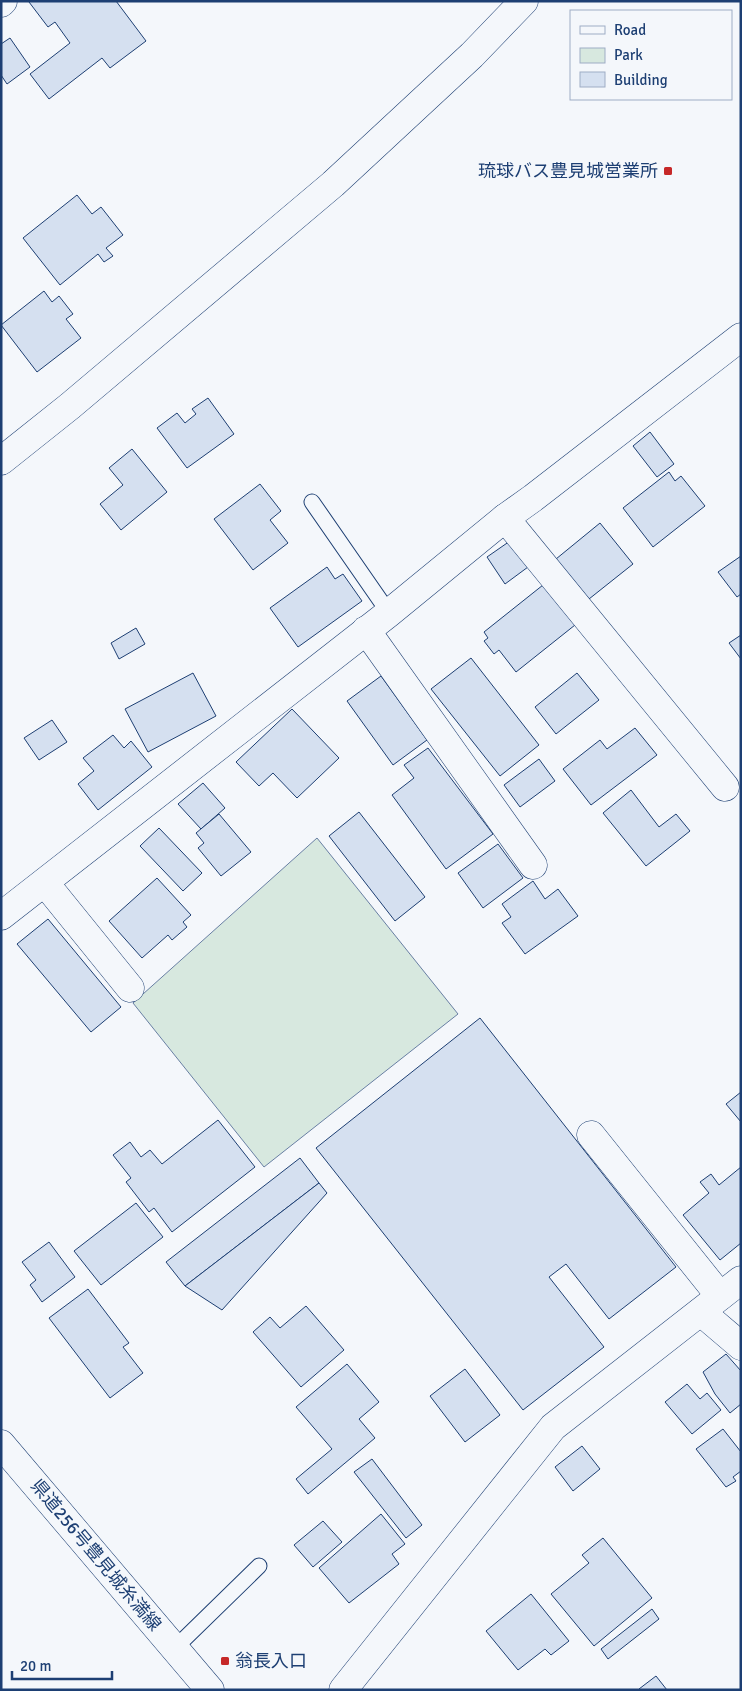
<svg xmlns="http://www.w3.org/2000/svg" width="742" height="1691" viewBox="0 0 742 1691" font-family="Signika,'Noto Sans JP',sans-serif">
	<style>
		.green { fill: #d7e8df; stroke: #687fa3 }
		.building { fill: #d5e0f0; stroke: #1d3f73 }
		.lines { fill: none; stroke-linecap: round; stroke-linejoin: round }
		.service-casing { stroke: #1d3f73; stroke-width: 17 }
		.minor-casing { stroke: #1d3f73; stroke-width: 29 }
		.tertiary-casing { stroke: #1d3f73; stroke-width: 29 }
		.secondary-casing { stroke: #1d3f73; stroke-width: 29 }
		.service { stroke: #f4f7fb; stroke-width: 15 }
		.minor { stroke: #f4f7fb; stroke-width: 28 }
		.tertiary { stroke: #f4f7fb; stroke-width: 28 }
		.secondary { stroke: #f4f7fb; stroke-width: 28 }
		.poi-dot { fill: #c62828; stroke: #f4f7fb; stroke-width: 2 }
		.labels { text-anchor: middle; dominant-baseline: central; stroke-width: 4; stroke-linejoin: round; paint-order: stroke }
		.poi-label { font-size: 18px; fill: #1d3f73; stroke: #f4f7fb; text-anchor: end }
		.street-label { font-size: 18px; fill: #1d3f73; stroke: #f4f7fb }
	</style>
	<rect width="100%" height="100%" fill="#f4f7fb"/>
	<path class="green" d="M317 838 458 1014 264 1167 133 1003Z"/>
	<g class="building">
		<path d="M30 1H116L146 41 110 68 102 58 49 99 30 74 70 43 55 22 48 27 29 2Z"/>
		<path d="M10 38 30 67 7 84 1 75V44Z"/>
		<path d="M77 195 92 214 101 207 123 235 106 248 113 256 104 262 98 254 60 285 23 238Z"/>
		<path d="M44 291 52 302 59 296 73 314 66 319 81 338 37 372 1 325Z"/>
		<path d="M208 398 234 434 187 468 157 428 177 413 185 423 196 414 192 409Z"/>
		<path d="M650 432 674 464 657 477 633 446Z"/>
		<path d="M132 449 167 492 121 530 100 504 123 485 109 468Z"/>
		<path d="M669 472 675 481 681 476 705 506 653 547 623 508Z"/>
		<path d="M260 484 281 511 270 520 288 543 253 570 214 519Z"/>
		<path d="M600 523 633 564 589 599 556 559Z"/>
		<path d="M510 541 528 567 505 584 487 557Z"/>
		<path d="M741 556V594L737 597 718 572Z"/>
		<path d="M327 567 335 579 343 574 362 601 298 647 270 608Z"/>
		<path d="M543 585 575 625 516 672 499 650 494 654 484 641 488 638 484 632Z"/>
		<path d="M136 628 145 644 119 659 111 643Z"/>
		<path d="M741 635V659L729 643Z"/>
		<path d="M471 658 539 745 500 776 431 689Z"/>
		<path d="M193 673 216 716 148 752 125 709Z"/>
		<path d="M577 673 599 700 556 734 535 707Z"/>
		<path d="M381 676 427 740 393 765 347 701Z"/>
		<path d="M292 709 339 758 297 798 273 773 259 786 236 762Z"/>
		<path d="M52 720 67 742 39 760 24 738Z"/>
		<path d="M635 728 657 755 591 805 563 769 600 740 607 749Z"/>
		<path d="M113 735 124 748 131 741 152 767 98 810 78 784 94 771 83 758Z"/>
		<path d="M428 748 493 834 446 869 392 795 414 778 404 765Z"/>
		<path d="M539 759 555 781 520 807 504 785Z"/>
		<path d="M203 783 225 808 201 829 178 804Z"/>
		<path d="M631 790 659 827 676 814 690 831 646 866 603 813Z"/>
		<path d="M359 812 425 897 395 921 329 836Z"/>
		<path d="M219 814 251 852 221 876 198 848 204 843 196 833Z"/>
		<path d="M159 828 202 873 183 891 140 846Z"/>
		<path d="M498 844 523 878 483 908 458 873Z"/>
		<path d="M157 878 191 915 183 922 187 927 172 940 168 935 142 958 109 921Z"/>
		<path d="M533 881 545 899 558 889 578 916 525 954 502 923 511 917 502 904Z"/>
		<path d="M48 919 121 1007 91 1032 17 944Z"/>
		<path d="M480 1018 676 1267 609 1319 566 1264 549 1277 604 1347 523 1410 316 1148Z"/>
		<path d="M741 1092V1122L726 1104Z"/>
		<path d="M218 1120 255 1167 172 1232 154 1208 149 1212 126 1182 131 1178 113 1155 130 1142 141 1157 150 1150 162 1164Z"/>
		<path d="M300 1158 319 1183 185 1286 166 1262Z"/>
		<path d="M741 1167V1243L720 1260 683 1215 709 1193 700 1182 711 1174 719 1185Z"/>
		<path d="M319 1183 327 1193 222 1310 185 1286Z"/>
		<path d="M136 1203 163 1237 101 1285 74 1251Z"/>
		<path d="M49 1242 75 1277 42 1302 30 1285 36 1280 22 1262Z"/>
		<path d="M88 1289 129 1343 123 1347 143 1373 110 1398 49 1318Z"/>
		<path d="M306 1306 344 1350 301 1387 253 1332 270 1317 280 1328Z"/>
		<path d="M726 1354 741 1371V1404L730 1413 715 1394 703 1372Z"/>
		<path d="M347 1364 379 1402 359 1419 375 1438 308 1494 296 1479 332 1449 296 1407Z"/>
		<path d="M465 1369 500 1415 465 1442 430 1396Z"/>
		<path d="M687 1384 700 1399 707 1393 721 1410 692 1434 665 1402Z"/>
		<path d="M723 1429 741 1452V1471L733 1477 736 1481 726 1487 696 1449Z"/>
		<path d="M582 1446 600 1469 573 1491 555 1467Z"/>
		<path d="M372 1459 422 1525 406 1538 354 1472Z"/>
		<path d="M381 1514 405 1544 392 1554 399 1564 349 1603 319 1568Z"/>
		<path d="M323 1521 342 1542 313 1567 294 1545Z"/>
		<path d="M603 1538 652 1598 594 1646 551 1594 589 1563 582 1555Z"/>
		<path d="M531 1594 569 1641 551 1655 545 1649 518 1670 486 1631Z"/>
		<path d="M652 1609 659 1619 608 1659 601 1649Z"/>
		<path d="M656 1676 667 1690H638L639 1689Z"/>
	</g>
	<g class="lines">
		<g class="service-casing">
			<g id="service">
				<path d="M312 502 389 613"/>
				<path d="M175 1648 259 1566"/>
			</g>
		</g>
		<g class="minor-casing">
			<g id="minor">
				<path d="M1 3 3 1"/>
				<path d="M505 518 725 787"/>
				<path d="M366 630 533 865"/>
				<path d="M45 883 130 988"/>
				<path d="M1 916 389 613 505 518 533 498 741 337"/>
				<path d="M591 1135 720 1296"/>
				<path d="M701 1312 741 1346"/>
				<path d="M343 1690 553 1427 741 1280"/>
			</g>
		</g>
		<g class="tertiary-casing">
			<path id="tertiary" d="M1 461 70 406 333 184 472 55 524 1"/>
		</g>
		<g class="secondary-casing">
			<path id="secondary" d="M1 1444 210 1690"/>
		</g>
		<use href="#service" class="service"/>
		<use href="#minor" class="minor"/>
		<use href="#tertiary" class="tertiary"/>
		<use href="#secondary" class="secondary"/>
	</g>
	<g class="poi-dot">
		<rect x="663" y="166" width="10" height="10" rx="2.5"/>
		<rect x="220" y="1656" width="10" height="10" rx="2.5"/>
	</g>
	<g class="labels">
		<g class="poi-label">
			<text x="658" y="171">琉球バス豊見城営業所</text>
			<text x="235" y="1661" text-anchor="start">翁長入口</text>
		</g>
		<g class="street-label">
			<text transform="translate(96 1555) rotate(50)">県道256号豊見城糸満線</text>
		</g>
	</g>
	<rect width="742" height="1691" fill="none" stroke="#1d3f73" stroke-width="5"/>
	<rect x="570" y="10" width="162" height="90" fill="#f4f7fb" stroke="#9eadc5"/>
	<rect x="580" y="26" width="25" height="8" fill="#f4f7fb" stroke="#9eadc5"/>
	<text x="614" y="35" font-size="15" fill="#1d3f73">Road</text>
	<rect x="580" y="48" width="25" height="15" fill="#d7e8df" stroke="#9eadc5"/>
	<text x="614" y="60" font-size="15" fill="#1d3f73">Park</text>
	<rect x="580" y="72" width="25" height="15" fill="#d5e0f0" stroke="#9eadc5"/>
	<text x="614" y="85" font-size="15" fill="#1d3f73">Building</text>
	<path d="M12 1671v8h100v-8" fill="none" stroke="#1d3f73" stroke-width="2.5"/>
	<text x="20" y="1671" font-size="15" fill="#1d3f73" stroke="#f4f7fb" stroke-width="4" paint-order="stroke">20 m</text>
</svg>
